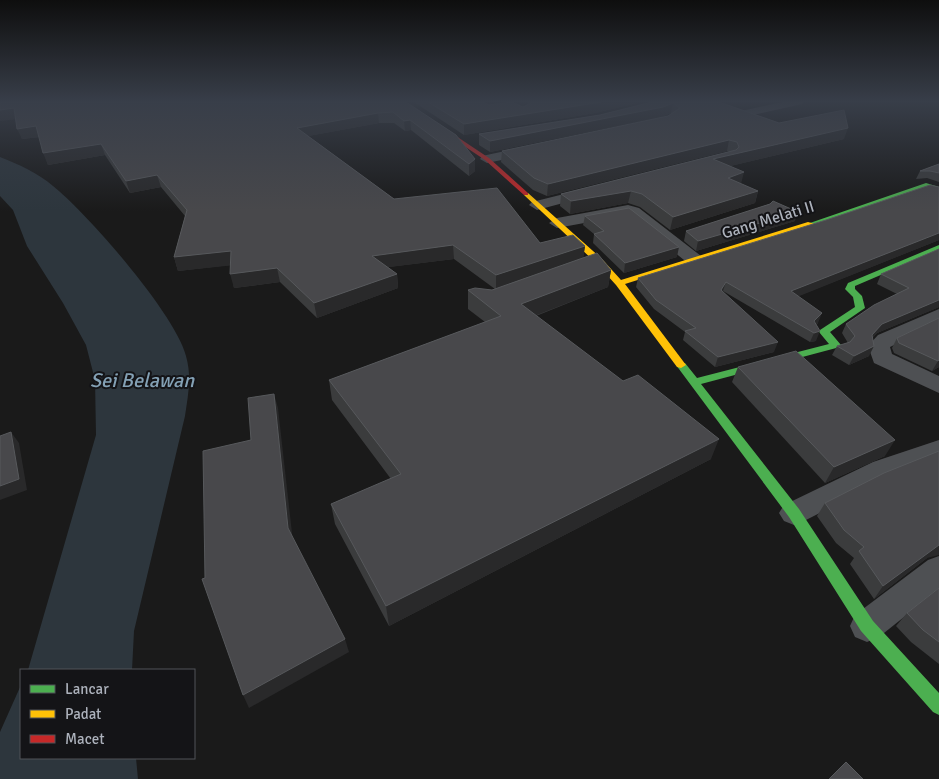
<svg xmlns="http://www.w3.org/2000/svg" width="939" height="779" viewBox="0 0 939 779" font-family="Signika,sans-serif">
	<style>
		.water { fill: #2d363d }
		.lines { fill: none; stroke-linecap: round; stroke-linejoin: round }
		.street { fill: #4e5053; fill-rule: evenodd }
		.fast { fill: #4caf50; fill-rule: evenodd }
		.slow { fill: #ffc107; fill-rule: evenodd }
		.jam { fill: #c62828; fill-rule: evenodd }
		.wall { fill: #3b3c3d }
		.shaded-wall { fill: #29292a }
		.building { fill: #48484b; stroke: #57595c }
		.labels { text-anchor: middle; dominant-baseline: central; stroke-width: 4; stroke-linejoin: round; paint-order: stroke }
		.far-street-label { font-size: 16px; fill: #acb1bb; stroke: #141417 }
		.water-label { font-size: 20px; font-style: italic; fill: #84a1b5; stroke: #141417 }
	</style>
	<rect width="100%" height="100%" fill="#1a1a1a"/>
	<g class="water">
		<path d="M0 157C18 164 38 173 53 186 87 213 176 315 186 356 192 377 188 395 185 416L134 631 132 670H28L96 435 95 380 86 345 63 303 27 246 13 210 0 196Z"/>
		<path d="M21 685V758H136L138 779H0V732Z"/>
	</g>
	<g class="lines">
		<g class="street">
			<path d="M695 102H711L741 111 783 102H803L802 104 740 118Z"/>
			<path d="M534 145 540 149 539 152 487 163 480 159 482 156Z"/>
			<path d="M592 187 599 191 597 194 537 210 529 205 532 202Z"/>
			<path d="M628 205 639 208 701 256 704 260 701 264H689L628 215 557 228 549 223 557 218Z"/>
			<path d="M939 309V323L890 347 892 354 939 376V393L874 363 868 346 878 335Z"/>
			<path d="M939 440V459L875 485 804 521 794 525 784 521 779 513 784 505 873 462Z"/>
			<path d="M939 556V589L879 637 867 642 855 637 850 626 855 615 928 560Z"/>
		</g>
		<g class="fast">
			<path d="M926 183 939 187V191L926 187 814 226 807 224Z"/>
			<path d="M939 245V250L855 286V289L862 296 865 308 830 332 841 345 840 347 701 384 799 509 873 621 939 693V715L933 712 861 631 789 517 676 365 677 363H685L697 378 829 344 819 332 820 330 855 307 853 297 845 289 848 283Z"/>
		</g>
		<path class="slow" d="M524 193H528L602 259 621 280 808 222 815 224 625 284 686 365 681 368 677 367 616 285 596 263 524 195Z"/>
		<path class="jam" d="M398 102H405L489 158 528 193V195H524L485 160Z"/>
	</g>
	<g class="wall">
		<path d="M0 102H406L456 135 475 171 469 176 411 130 405 131 394 123H379L308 136 394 199 540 243 585 246 583 258 611 270 608 287 536 316 711 459 389 626 335 524 331 504 391 479 332 400 329 380 485 322 468 309V290H492L495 289 454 259 388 267 397 274 398 288 317 318 280 282 234 288 230 265 178 271 174 257 185 216 161 187 130 193 105 155 48 165 39 137 22 139 16 119Z"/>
		<path d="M414 102H483L489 105 523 107 528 104V102H641L595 113 464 135Z"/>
		<path d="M652 102H719L779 123 844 139 730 166 741 184 758 191 755 203 670 230 640 207 628 203 570 214 560 206 561 194 730 152 727 151 547 196 533 190 501 162 502 151 668 116 672 114 671 113 661 117 490 152 479 145V134L600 115Z"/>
		<path d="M939 164V182L927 178 916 179 920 171Z"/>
		<path d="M939 187V240L798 296 818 323 816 325V341L810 342 723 291V292L774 352 715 367 683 340 685 332 654 309 636 287 638 278Z"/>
		<path d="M770 204 795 221 696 251 684 241 686 231Z"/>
		<path d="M585 216 677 257 624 273 593 243 594 234 583 225Z"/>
		<path d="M939 249V307L877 333 872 338 869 356 849 365 832 355 837 346 848 343 842 333 846 324 897 294 877 284 881 274Z"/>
		<path d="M939 318V367L932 371 894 353 892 348 897 338Z"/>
		<path d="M738 367 885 456 825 483 732 382Z"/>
		<path d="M825 503 927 558 874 599 850 564 854 558 836 543 817 516Z"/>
		<path d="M939 588V664L911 642 896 626 907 613Z"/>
	</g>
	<g class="shaded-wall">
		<path d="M601 102H641L595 113 464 135V124Z"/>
		<path d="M673 103 671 113 661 117 490 152V141Z"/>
		<path d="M14 108 18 119 0 121V110Z"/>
		<path d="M378 113 379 123 298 138 297 128Z"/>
		<path d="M410 120 411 130 405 131 404 121Z"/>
		<path d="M36 126 40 137 22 139 17 129Z"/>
		<path d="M848 128 844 139 710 171 713 159Z"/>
		<path d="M729 140 727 151 547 196 548 184Z"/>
		<path d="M101 144 105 155 48 165 43 153Z"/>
		<path d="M475 159V171L469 176V164Z"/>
		<path d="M744 172 741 184 728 178Z"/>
		<path d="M157 175 161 187 130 193 126 181Z"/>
		<path d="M631 191 628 203 570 214 571 201Z"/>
		<path d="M758 191 755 203 670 230 673 217Z"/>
		<path d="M798 212 795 221 696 251 698 241Z"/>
		<path d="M939 233V240L787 301 791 291Z"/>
		<path d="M453 245 454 259 374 269 372 256Z"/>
		<path d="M585 246 583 259 496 290V275Z"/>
		<path d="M679 247 677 257 624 273 625 263Z"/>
		<path d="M231 251 235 265 178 271 174 257Z"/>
		<path d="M277 268 280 282 234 288 230 274Z"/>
		<path d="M611 270 608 287 519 322 521 304Z"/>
		<path d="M397 274 398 288 317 318 314 303Z"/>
		<path d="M726 282 723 291 718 299 721 290Z"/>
		<path d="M939 300V307L877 333 867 345 872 335 882 324Z"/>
		<path d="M822 313 818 323 810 331 814 321Z"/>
		<path d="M820 331 816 341 810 342 814 333Z"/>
		<path d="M778 342 774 352 715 367 718 357Z"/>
		<path d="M874 346 869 356 849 365 854 356Z"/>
		<path d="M939 360V367L932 371 938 361Z"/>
		<path d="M274 394 278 408 293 542 288 528Z"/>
		<path d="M11 432 19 443 27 490 0 500V486Z"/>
		<path d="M719 439 711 459 389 626 386 606Z"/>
		<path d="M895 440 885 456 825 483 834 467Z"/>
		<path d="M937 545H939V555L927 558 874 599 883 586Z"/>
		<path d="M345 639 349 652 249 708 243 695Z"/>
	</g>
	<g class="building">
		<path d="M0 102H406L456 135 475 159 469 164 410 120 404 121 393 112 378 113 297 128 394 199 497 188 540 243 573 235 585 246 496 275 453 245 372 256 397 274 314 303 277 268 230 274 231 251 174 257 187 210 157 175 126 181 101 144 43 153 36 126 17 129 14 108 0 110Z"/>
		<path d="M428 102H483L489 105 512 102 523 107 531 103V102H601L464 124Z"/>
		<path d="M652 102H719L779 123 844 110 848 128 713 159 744 172 728 178 758 191 673 217 642 194 631 191 571 201 561 194 736 150 739 147 737 142 729 140 548 184 534 178 502 151 668 116 680 108 673 103 663 107 490 141 479 134 600 115Z"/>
		<path d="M939 164V173L930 171H920Z"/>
		<path d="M930 185 939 187V233L791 291 822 313 814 321 820 331 814 333 726 282 721 290 778 342 718 357 685 331 696 328 656 300 638 278 826 220Z"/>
		<path d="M773 201 798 212 698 241 686 231 770 204Z"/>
		<path d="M629 208 679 247 625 263 594 234 604 231 585 216Z"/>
		<path d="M939 249V300L882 324 872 335 874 346 854 356 837 346 850 342 855 336 846 324 874 305 909 288 881 274Z"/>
		<path d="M597 253 611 270 521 304 623 381 638 375 719 439 386 606 331 504 401 474 329 380 501 316 468 290 475 288 492 290Z"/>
		<path d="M939 318V360L938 361 899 343 897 338Z"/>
		<path d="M796 351 895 440 834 467 738 367Z"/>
		<path d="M274 394 288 528 345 639 243 695 202 579 205 578 203 451 251 440 248 398Z"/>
		<path d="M11 432 19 479 0 486V436Z"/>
		<path d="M939 451V545L883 586 859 551 864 547 844 530 825 503 884 473Z"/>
		<path d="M939 588V642L923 630 907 613Z"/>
		<path d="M846 762 863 779H829Z"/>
	</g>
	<linearGradient id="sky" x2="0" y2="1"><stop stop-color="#0e0e0e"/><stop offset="0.48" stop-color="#383e49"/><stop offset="1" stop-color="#383e49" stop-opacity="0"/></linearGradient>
	<rect width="939" height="211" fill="url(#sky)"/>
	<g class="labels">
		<g class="far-street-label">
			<text transform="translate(768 220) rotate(-17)">Gang Melati II</text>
		</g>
		<g class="water-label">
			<text x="142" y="380">Sei Belawan</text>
		</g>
	</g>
	<rect x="20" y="669" width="175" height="90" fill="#141417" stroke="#515359"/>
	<rect x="30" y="685" width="25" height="8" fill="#4caf50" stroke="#515359"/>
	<text x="65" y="694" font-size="15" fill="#acb1bb">Lancar</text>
	<rect x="30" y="710" width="25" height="8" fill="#ffc107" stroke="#515359"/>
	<text x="65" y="719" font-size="15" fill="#acb1bb">Padat</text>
	<rect x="30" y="735" width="25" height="8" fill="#c62828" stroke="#515359"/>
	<text x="65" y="744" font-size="15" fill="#acb1bb">Macet</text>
</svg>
